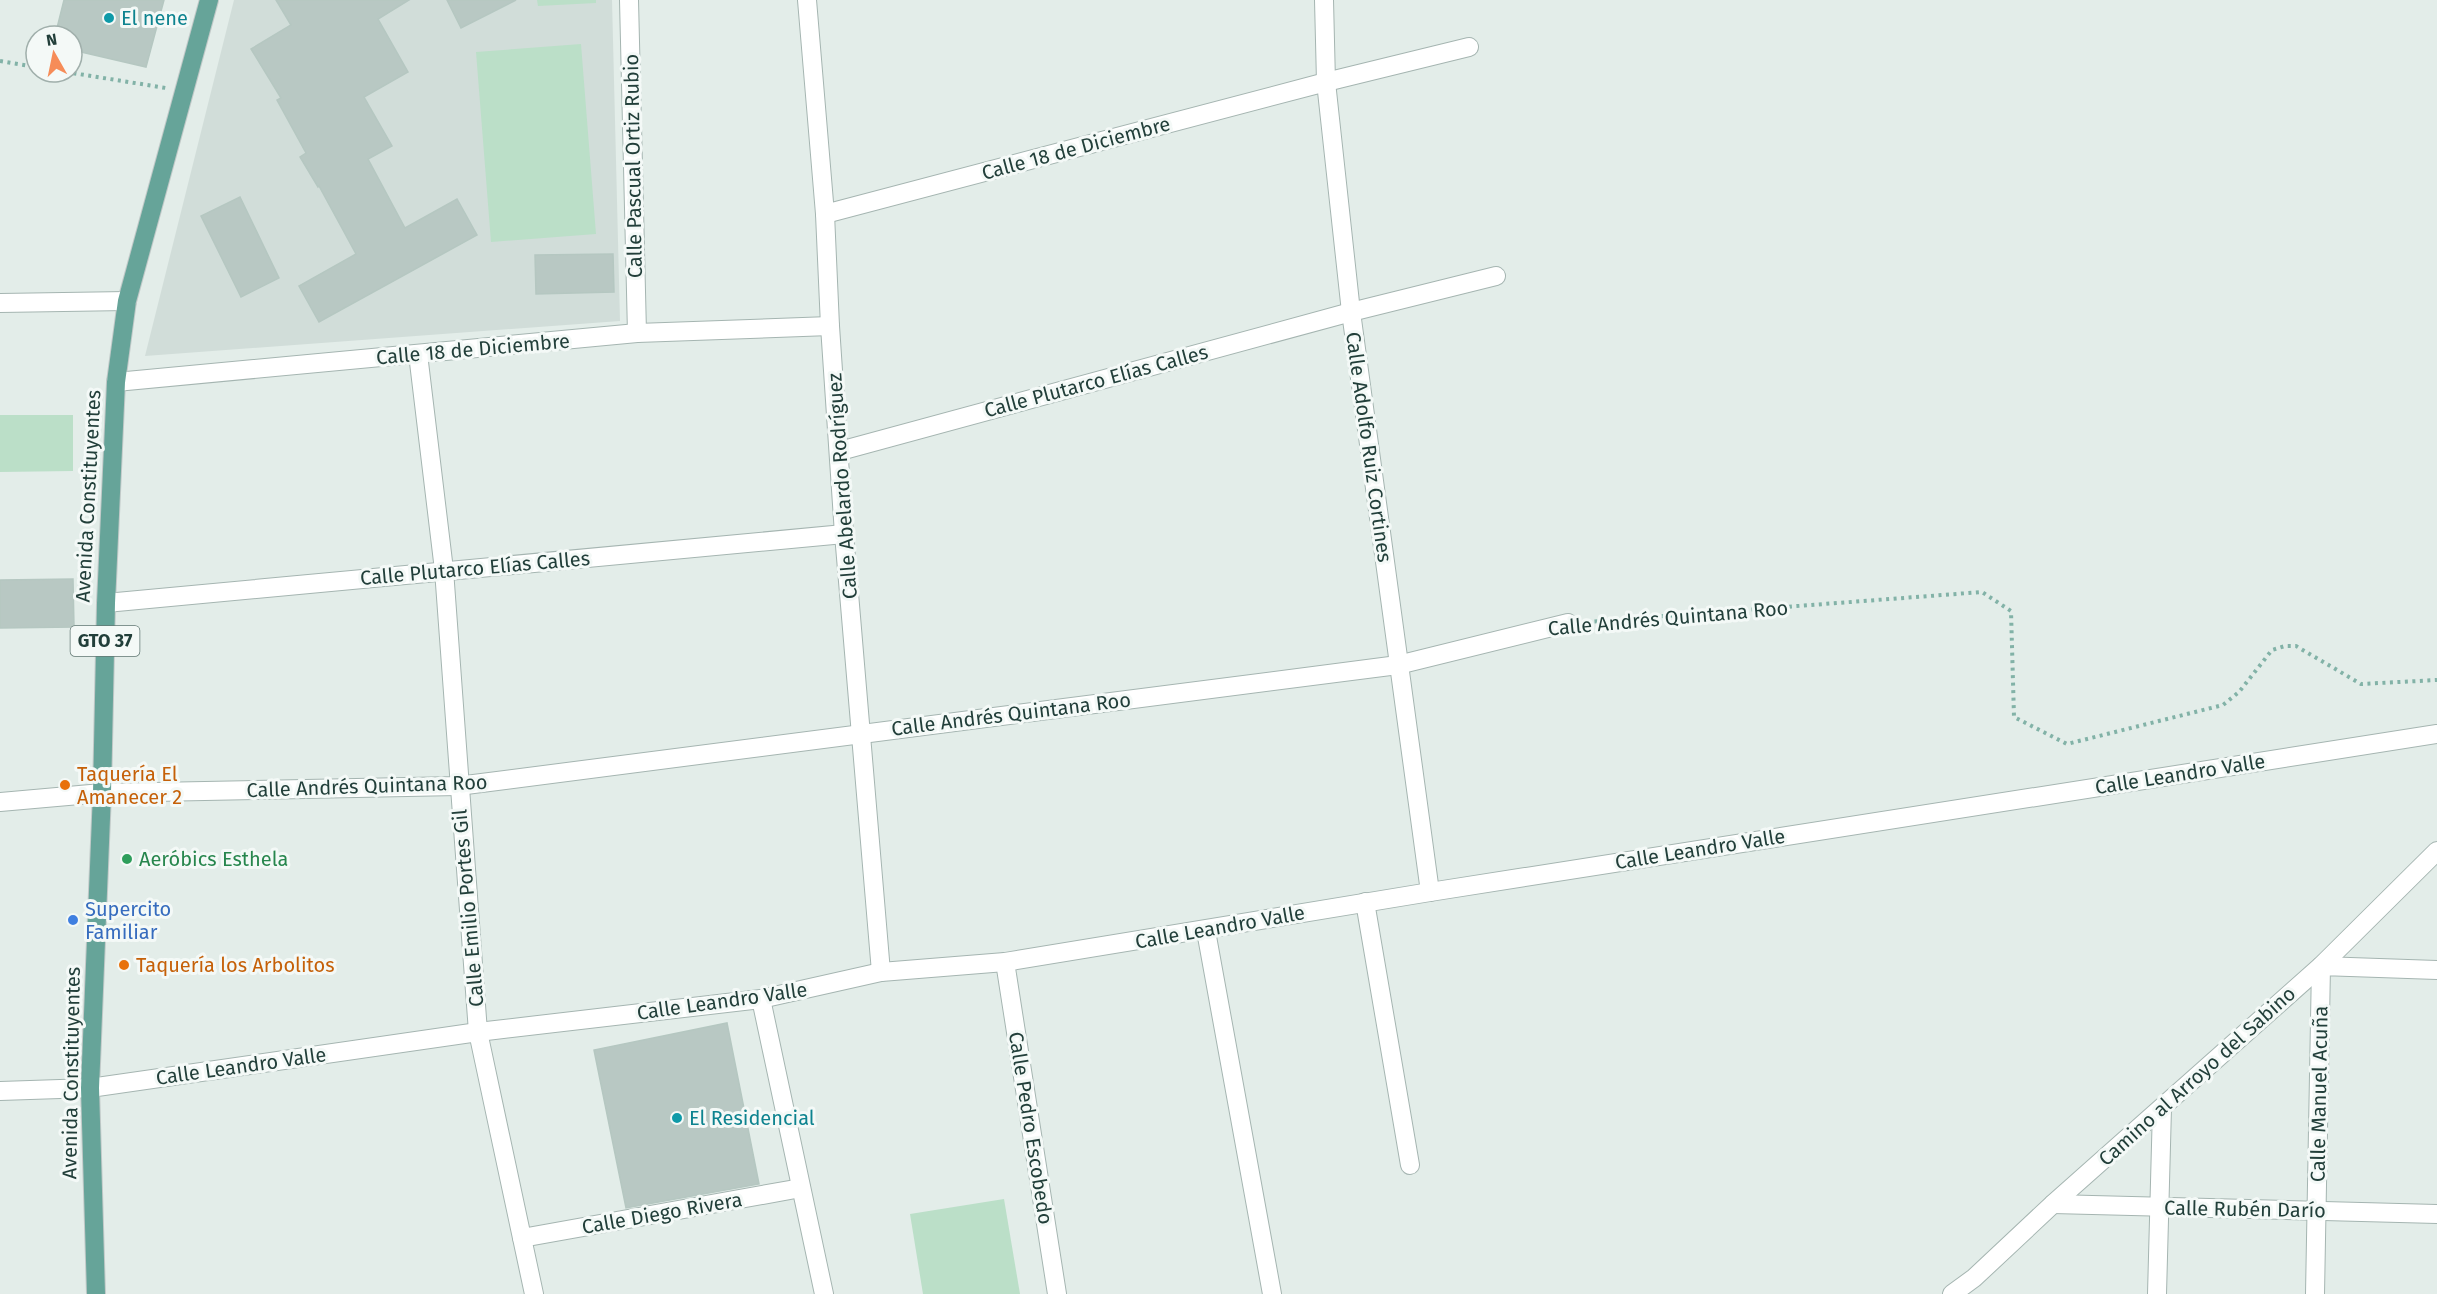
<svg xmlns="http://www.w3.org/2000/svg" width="2437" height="1294" viewBox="0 0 2437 1294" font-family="'Fira Sans',sans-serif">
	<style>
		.built { fill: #d1ddd9 }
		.green { fill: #bbdfc8 }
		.building { fill: #b8c8c3; stroke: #b5c7c1; stroke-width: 1.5 }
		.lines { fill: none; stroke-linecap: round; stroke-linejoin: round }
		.minor-casing { stroke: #a5b5b1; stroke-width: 20 }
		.tertiary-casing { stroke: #a5b5b1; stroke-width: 20 }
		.primary-casing { stroke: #c1c9c8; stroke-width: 20 }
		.path { stroke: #82b2a7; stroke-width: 4; stroke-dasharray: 3 4.5; stroke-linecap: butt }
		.minor { stroke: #fff; stroke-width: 18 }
		.tertiary { stroke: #fff; stroke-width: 18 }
		.primary { stroke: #66a499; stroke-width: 18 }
		.culture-dot { fill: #0f9aa8; stroke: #f4f9f7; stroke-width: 2 }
		.food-dot { fill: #e8710a; stroke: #f4f9f7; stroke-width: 2 }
		.leisure-dot { fill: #2e9e5b; stroke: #f4f9f7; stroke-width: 2 }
		.shop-dot { fill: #3f7fe0; stroke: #f4f9f7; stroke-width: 2 }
		.labels { text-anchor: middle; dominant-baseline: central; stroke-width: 6; stroke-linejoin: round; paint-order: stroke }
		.shield { fill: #f4f9f7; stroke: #617773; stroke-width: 1.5 }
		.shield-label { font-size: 18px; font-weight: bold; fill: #223f3a }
		.culture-label { font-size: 20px; fill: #0d838f; stroke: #f4f9f7; text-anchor: start }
		.street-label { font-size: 20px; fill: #223f3a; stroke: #f4f9f7 }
		.food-label { font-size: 20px; fill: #c56008; stroke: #f4f9f7; text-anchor: start }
		.leisure-label { font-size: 20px; fill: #27864d; stroke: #f4f9f7; text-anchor: start }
		.shop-label { font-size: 20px; fill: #366cbe; stroke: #f4f9f7; text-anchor: start }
	</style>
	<rect width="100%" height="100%" fill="#e3ede9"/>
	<path class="built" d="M234 0H612L620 321 145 356Z"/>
	<g class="green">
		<path d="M537 0H596V3L538 6Z"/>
		<path d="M581 44 596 234 491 242 476 52Z"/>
		<path d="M0 415H73V471L0 472Z"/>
		<path d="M1004 1199 1020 1294H923L910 1214Z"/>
	</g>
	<g class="building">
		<path d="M64 0H164L146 67 72 50V36H55Z"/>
		<path d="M276 0H409L378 19 408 72 364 97 392 146 368 159 405 228 457 199 477 235 319 322 299 286 356 254 319 186 318 187 300 157 306 153 277 100 281 98 251 49 291 25Z"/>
		<path d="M447 0H516L461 28Z"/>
		<path d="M240 197 279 278 241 297 201 216Z"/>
		<path d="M613 254 614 292 536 294 535 255Z"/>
		<path d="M73 579 74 627 0 628V580Z"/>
		<path d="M727 1023 759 1184 626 1208 594 1050Z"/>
	</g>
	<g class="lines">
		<g class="minor-casing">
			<g id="minor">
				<path d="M629 0 637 333"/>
				<path d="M807 0 825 214 830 326 844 534 881 972"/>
				<path d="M1324 0 1326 82 1351 312 1430 892"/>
				<path d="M825 214 1326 82 1469 47"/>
				<path d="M0 303 127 301"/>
				<path d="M418 354 444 570 478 1032 534 1294"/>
				<path d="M116 382 637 333 830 326"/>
				<path d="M840 451 1351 312 1496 276"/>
				<path d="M106 603 844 534"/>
				<path d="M0 802 102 793 458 786 1398 665 1568 623"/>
				<path d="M1365 902 1410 1165"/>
				<path d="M1206 931 1272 1294"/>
				<path d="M1005 962 1057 1294"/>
				<path d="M761 999 824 1294"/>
				<path d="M2053 1204 2437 1214"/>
				<path d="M522 1238 801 1188"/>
				<path d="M1952 1294 1974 1278 2053 1204 2321 966 2437 851"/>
				<path d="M2157 1294 2162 1108"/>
				<path d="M2315 1294 2321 966 2437 970"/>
			</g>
		</g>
		<g class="tertiary-casing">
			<path id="tertiary" d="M0 1091 90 1088 478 1032 761 999 881 972 1005 962 1430 892 2437 734"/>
		</g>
		<g class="primary-casing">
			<path id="primary" d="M96 1294 90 1088 102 793 106 603 116 382 127 301 209 0"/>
		</g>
		<g class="path">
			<path d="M0 61 36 67"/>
			<path d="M66 72 166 88"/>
			<path d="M1587 622 1982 592 2011 611 2014 717 2067 744 2223 705 2239 692 2272 650 2285 646H2296L2361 684 2437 680"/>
		</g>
		<use href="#minor" class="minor"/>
		<use href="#tertiary" class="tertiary"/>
		<use href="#primary" class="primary"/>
	</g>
	<g class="culture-dot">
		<circle cx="109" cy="18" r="6"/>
		<circle cx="677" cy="1118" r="6"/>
	</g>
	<g class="food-dot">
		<circle cx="65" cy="785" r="6"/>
		<circle cx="124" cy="965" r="6"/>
	</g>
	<circle class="leisure-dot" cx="127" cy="859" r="6"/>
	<circle class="shop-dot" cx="73" cy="920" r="6"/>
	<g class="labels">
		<rect class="shield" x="70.5" y="626" width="69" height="30" rx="4.5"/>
		<g class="shield-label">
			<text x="105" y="641">GTO 37</text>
		</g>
		<g class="culture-label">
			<text x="121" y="18">El nene</text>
			<text x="689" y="1118">El Residencial</text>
		</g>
		<g class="street-label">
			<text transform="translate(1076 148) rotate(-15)">Calle 18 de Diciembre</text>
			<text transform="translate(633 166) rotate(-91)">Calle Pascual Ortiz Rubio</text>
			<text transform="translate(473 349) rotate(-5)">Calle 18 de Diciembre</text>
			<text transform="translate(1096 381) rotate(-15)">Calle Plutarco Elías Calles</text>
			<text transform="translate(1369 447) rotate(82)">Calle Adolfo Ruiz Cortines</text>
			<text transform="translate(842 486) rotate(-94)">Calle Abelardo Rodríguez</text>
			<text transform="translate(88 496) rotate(-87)">Avenida Constituyentes</text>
			<text transform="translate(475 568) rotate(-5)">Calle Plutarco Elías Calles</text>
			<text transform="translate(1668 618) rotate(-5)">Calle Andrés Quintana Roo</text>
			<text transform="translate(1011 714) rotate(-7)">Calle Andrés Quintana Roo</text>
			<text transform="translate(2180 774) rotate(-9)">Calle Leandro Valle</text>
			<text transform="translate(367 786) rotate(-2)">Calle Andrés Quintana Roo</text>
			<text transform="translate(1700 849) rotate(-9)">Calle Leandro Valle</text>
			<text transform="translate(468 908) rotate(-95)">Calle Emilio Portes Gil</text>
			<text transform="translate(1220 927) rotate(-10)">Calle Leandro Valle</text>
			<text transform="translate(722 1001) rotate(-8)">Calle Leandro Valle</text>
			<text transform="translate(241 1066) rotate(-8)">Calle Leandro Valle</text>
			<text transform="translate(71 1073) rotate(-89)">Avenida Constituyentes</text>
			<text transform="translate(2197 1076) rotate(-42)">Camino al Arroyo del Sabino</text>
			<text transform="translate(2319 1094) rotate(-89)">Calle Manuel Acuña</text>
			<text transform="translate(1031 1128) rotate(81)">Calle Pedro Escobedo</text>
			<text transform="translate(2245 1209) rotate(1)">Calle Rubén Darío</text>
			<text transform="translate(662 1213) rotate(-10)">Calle Diego Rivera</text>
		</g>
		<g class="food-label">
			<text x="77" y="774">Taquería El<tspan x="77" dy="23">Amanecer 2</tspan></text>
			<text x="136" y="965">Taquería los Arbolitos</text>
		</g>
		<g class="leisure-label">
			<text x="139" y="859">Aeróbics Esthela</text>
		</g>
		<g class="shop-label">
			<text x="85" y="909">Supercito<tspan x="85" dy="23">Familiar</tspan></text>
		</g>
	</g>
	<g transform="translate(54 54) rotate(351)"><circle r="28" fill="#f4f9f7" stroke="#a0afab" stroke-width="1.5"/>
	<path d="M0-4.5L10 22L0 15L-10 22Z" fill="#f68c58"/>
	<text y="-9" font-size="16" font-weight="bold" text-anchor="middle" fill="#223f3a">N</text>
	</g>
</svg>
